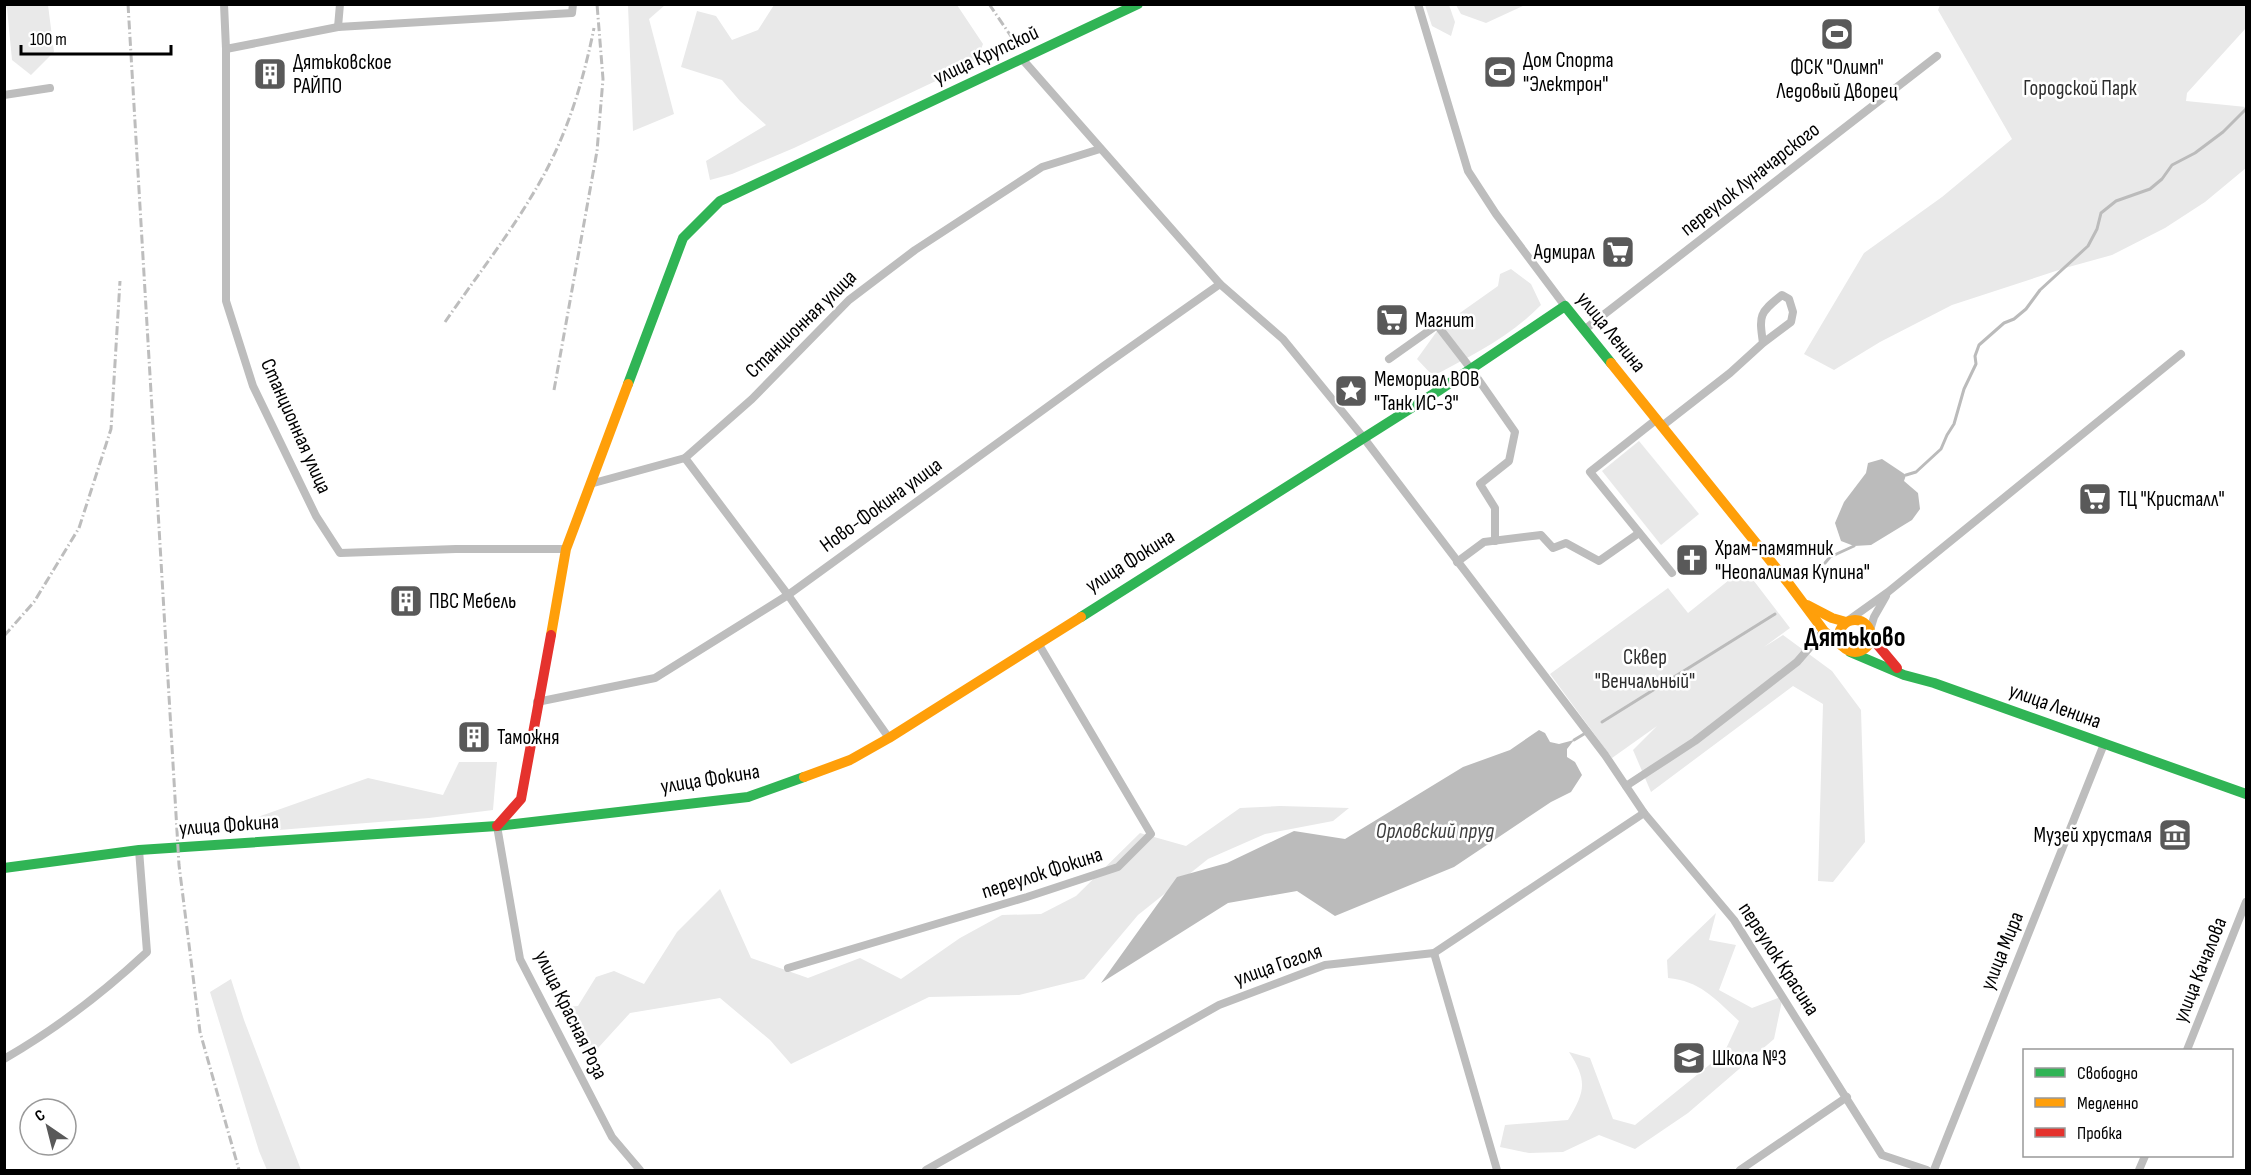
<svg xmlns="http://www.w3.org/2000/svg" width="2251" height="1175" viewBox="0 0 2251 1175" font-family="'Sofia Sans Condensed',sans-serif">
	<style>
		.green { fill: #e9e9e9 }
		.water { fill: #bbb }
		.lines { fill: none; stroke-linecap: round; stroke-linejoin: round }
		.stream { stroke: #bbb; stroke-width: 3 }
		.street { stroke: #bdbdbd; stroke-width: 8 }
		.fast { stroke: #30b455; stroke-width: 10 }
		.slow { stroke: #ff9f0a; stroke-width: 10 }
		.jam { stroke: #e5322d; stroke-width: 10 }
		.rail { stroke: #bdbdbd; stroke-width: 3; stroke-dasharray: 9 3 1.5 3; stroke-linecap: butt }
		.labels { text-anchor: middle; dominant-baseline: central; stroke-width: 5; stroke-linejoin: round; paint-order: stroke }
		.street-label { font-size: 21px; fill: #000; stroke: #fff }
		.poi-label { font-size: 21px; fill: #000; stroke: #fff; text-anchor: start }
		.park-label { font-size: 21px; fill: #2e2e2e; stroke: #fff }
		.water-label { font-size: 22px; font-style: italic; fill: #3f3f3f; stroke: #fff }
		.district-label { font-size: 27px; font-weight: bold; fill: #000; stroke: #fff }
	</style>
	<rect width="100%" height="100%" fill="#fff"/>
	<g class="green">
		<path d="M4 5H48L54 52 31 75 12 60 7 8Z"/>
		<path d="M628 5H665L649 19 674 114 633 131Z"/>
		<path d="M774 5H957L983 44 976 62 794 148 732 174 710 180 706 161 766 125 740 101 722 80 681 67 697 11 716 16 732 40 758 30Z"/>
		<path d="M1425 5H1449L1455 22 1451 36 1432 26Z"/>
		<path d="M1456 5H1525L1486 23 1461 14Z"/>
		<path d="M1940 5H2246V28L2187 93 2186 101 2246 107V168L2205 202 2165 228 2112 255 2065 268 1952 305 1880 342 1834 370 1804 354 1864 253 1942 197 2012 139 1938 10Z"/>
		<path d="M1511 269 1531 284 1541 305C1511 336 1471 356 1433 376L1417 359 1440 327 1498 286 1500 274Z"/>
		<path d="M1639 441 1699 514 1661 545 1602 471Z"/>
		<path d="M1744 568 1790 628 1764 647 1783 635 1832 671 1861 710 1865 842 1833 882 1818 881 1823 704 1793 686 1651 792 1633 750 1657 726 1612 758 1550 674 1668 588 1688 613Z"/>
		<path d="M459 762H497L493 810 429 818 266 831 255 818 368 778 443 795Z"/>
		<path d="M1280 806 1349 808 1333 821 1265 834 1208 859 1138 915 1084 979 1019 995 929 997 791 1064 770 1040 720 998 630 1013 588 1059 565 1007 578 1006 596 977 614 971 644 984 677 932 720 889 751 958 808 978 860 958 901 979 960 938 1002 915 1041 914 1076 896 1140 833 1186 846 1240 808Z"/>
		<path d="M1716 913 1709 940 1736 945 1719 990 1752 1008 1783 996 1774 1039 1688 1113 1635 1149 1599 1135 1563 1152 1529 1153 1500 1147 1505 1125 1568 1120C1585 1092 1588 1081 1569 1052L1590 1058 1613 1119 1635 1125 1724 1053 1739 1021C1716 1000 1701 981 1668 978L1667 960Z"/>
		<path d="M231 979 244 1020 301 1170H267L259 1151 210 992Z"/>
	</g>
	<g class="water">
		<path d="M1882 459 1906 475 1904 481 1918 493 1920 509 1912 520 1871 545 1854 546 1841 541 1835 523 1844 502 1866 473 1868 463Z"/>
		<path d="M1539 730 1545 733 1550 742 1559 744 1574 740 1567 749V757L1575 762 1582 775 1571 792 1551 802 1454 867 1335 916 1297 891 1228 903 1101 983 1177 877 1227 863 1294 831 1345 839 1463 767 1510 750Z"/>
	</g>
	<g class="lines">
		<g class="stream">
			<path d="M1906 475 1916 472 1941 449 1947 435 1954 424 1964 389 1976 364 1975 356 1979 345 2004 323 2014 319 2026 309 2040 290 2088 246 2097 229 2101 213 2116 201 2150 189 2162 179 2172 165 2195 153 2223 132 2246 109"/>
			<path d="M1825 563 1830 557 1854 546"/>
			<path d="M1602 722 1775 614"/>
			<path d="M1574 740 1584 734"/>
		</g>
		<g class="street">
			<path d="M224 4 226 49 338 27 572 13 573 4"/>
			<path d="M1418 4 1468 171 1496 214 1565 306"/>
			<path d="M338 27 340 4"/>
			<path d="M226 49V301L253 386 316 516 340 553 456 549H566"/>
			<path d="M1023 60 1220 284 1283 339 1363 437 1605 755 1644 813 1734 920 1882 1155 1927 1170"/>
			<path d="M4 95 50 88"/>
			<path d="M1584 330 1937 56"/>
			<path d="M1389 359 1437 325 1471 369 1515 432 1509 461 1480 484 1495 508V541"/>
			<path d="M1657 419 1590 472 1672 573"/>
			<path d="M1662 426 1730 373 1763 343 1791 322 1793 312 1789 299 1782 295C1759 313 1759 315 1763 343"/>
			<path d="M685 458 788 595 889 738"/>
			<path d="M590 484 685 458 752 399 849 300 915 250 1042 167 1100 149"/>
			<path d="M1457 562 1484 542 1541 535 1553 548 1566 543 1599 561 1639 533"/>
			<path d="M1846 622 1888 592 2181 354"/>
			<path d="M1870 630 1874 617 1886 596"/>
			<path d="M537 702 655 678 788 595 1105 365 1220 284"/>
			<path d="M1626 786 1695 741 1797 662 1824 631"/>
			<path d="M497 826 520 959 612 1137 640 1170"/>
			<path d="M1434 953 1497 1170"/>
			<path d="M788 968 1027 897 1118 867 1151 834 1038 643"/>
			<path d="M2187 1050 2246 902"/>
			<path d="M4 1059C56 1029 103 993 147 952L139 850"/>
			<path d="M926 1170 1219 1005 1325 965 1434 953 1644 813"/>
			<path d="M1740 1170 1847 1097"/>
			<path d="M1934 1170 2104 744"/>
			<path d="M2139 1170 2145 1156"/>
		</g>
		<g class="fast">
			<path d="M628 384 683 238 720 201 1138 4"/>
			<path d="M1081 617 1438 391 1565 306 1611 363"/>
			<path d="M1850 652 1904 675 1934 683 2246 794"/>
			<path d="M4 868 139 850 497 826 748 797 804 777"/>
		</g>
		<g class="slow">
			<path d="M1611 363 1789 584 1824 631 1842 646"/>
			<path d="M1807 605 1832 618 1846 622"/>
			<circle cx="1855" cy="636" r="16"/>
			<path d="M551 635 566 549 628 384"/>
			<path d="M804 777 850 760 889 738 1081 617"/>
		</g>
		<g class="jam">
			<path d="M1871 637 1897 668"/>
			<path d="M497 826 521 799 551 635"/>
		</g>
		<g class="rail">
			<path d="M128 4 179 865 200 1032 239 1170"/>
			<path d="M989 4 1015 42"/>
			<path d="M445 322C476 277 510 234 537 187 566 138 583 83 594 28"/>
			<path d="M554 390 597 151 603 79 597 4"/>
			<path d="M4 636 34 602 79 528 111 429 120 281"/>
		</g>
	</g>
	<defs>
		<g id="stadium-square" transform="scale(1.725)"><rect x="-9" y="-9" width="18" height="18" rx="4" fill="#595959" stroke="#fff"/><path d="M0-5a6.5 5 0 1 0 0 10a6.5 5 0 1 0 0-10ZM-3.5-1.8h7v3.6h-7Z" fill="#fff"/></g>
		<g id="building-square" transform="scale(1.725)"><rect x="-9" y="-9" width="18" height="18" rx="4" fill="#595959" stroke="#fff"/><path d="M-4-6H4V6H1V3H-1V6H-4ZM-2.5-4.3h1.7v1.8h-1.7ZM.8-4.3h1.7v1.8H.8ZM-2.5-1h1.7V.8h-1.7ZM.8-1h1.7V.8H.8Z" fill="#fff"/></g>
		<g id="supermarket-square" transform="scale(1.725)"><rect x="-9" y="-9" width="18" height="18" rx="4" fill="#595959" stroke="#fff"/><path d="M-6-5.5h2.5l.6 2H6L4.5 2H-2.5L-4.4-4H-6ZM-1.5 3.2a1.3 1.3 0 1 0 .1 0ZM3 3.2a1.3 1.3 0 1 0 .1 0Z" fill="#fff"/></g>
		<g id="sight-square" transform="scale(1.725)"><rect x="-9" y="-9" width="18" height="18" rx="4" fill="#595959" stroke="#fff"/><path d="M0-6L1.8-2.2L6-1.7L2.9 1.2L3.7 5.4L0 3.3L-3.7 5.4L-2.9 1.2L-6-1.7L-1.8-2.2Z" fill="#fff"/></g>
		<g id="church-square" transform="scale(1.725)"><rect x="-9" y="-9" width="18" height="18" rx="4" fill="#595959" stroke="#fff"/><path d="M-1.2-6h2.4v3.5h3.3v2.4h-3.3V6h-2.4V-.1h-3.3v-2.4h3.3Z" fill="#fff"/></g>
		<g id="museum-square" transform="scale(1.725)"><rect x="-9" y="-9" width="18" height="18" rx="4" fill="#595959" stroke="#fff"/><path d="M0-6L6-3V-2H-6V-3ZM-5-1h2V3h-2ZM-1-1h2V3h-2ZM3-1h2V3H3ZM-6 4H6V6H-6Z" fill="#fff"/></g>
		<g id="school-square" transform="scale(1.725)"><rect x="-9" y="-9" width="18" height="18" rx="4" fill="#595959" stroke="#fff"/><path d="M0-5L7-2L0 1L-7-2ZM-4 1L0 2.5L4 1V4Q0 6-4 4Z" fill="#fff"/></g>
	</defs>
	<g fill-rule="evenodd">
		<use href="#stadium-square" x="1837" y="34"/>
		<use href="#stadium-square" x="1500" y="72"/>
		<use href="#building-square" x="270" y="74"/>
		<use href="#supermarket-square" x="1618" y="252"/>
		<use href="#supermarket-square" x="1392" y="320"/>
		<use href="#sight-square" x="1351" y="391"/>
		<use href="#supermarket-square" x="2095" y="499"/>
		<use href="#church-square" x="1692" y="560"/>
		<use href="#building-square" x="406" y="601"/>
		<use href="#building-square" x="474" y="737"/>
		<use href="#museum-square" x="2175" y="835"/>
		<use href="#school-square" x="1689" y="1058"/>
	</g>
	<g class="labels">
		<g class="street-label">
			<text transform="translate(986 55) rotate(-25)">улица Крупской</text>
			<text transform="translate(1750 179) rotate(-38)">переулок Луначарского</text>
			<text transform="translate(801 324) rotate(-44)">Станционная улица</text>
			<text transform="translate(1611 332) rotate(51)">улица Ленина</text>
			<text transform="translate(296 426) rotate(66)">Станционная улица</text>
			<text transform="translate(881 505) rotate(-36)">Ново-Фокина улица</text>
			<text transform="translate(1130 561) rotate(-32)">улица Фокина</text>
			<text transform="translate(2055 706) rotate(20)">улица Ленина</text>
			<text transform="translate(710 779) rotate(-9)">улица Фокина</text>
			<text transform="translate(229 825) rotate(-4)">улица Фокина</text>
			<text transform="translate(1042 873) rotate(-18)">переулок Фокина</text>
			<text transform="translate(2002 951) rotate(-68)">улица Мира</text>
			<text transform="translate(1779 959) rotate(57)">переулок Красина</text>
			<text transform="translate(1278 965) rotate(-19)">улица Гоголя</text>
			<text transform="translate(2200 970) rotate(-68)">улица Качалова</text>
			<text transform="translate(571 1015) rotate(64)">улица Красная Роза</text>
		</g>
		<g class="poi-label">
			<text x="1523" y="60">Дом Спорта<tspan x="1523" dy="24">"Электрон"</tspan></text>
			<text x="293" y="62">Дятьковское<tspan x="293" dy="24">РАЙПО</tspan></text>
			<text x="1837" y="67" text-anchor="middle">ФСК "Олимп"<tspan x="1837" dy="24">Ледовый Дворец</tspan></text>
			<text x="1595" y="252" text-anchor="end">Адмирал</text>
			<text x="1415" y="320">Магнит</text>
			<text x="1374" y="379">Мемориал ВОВ<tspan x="1374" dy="24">"Танк ИС-3"</tspan></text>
			<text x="2118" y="499">ТЦ "Кристалл"</text>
			<text x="1715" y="548">Храм-памятник<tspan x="1715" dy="24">"Неопалимая Купина"</tspan></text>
			<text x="429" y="601">ПВС Мебель</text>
			<text x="497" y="737">Таможня</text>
			<text x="2152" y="835" text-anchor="end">Музей хрусталя</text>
			<text x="1712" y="1058">Школа №3</text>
		</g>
		<g class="park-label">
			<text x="2080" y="88">Городской Парк</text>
			<text x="1645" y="657">Сквер<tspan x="1645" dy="24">"Венчальный"</tspan></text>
		</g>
		<g class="water-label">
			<text x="1435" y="831">Орловский пруд</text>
		</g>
		<g class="district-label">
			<text x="1855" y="638">Дятьково</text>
		</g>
	</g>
	<rect width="2251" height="1175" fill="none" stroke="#000000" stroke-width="12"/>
	<rect x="2023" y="1049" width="210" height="108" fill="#ffffff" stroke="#999999" stroke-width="1.5"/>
	<rect x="2035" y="1068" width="30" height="9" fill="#30b455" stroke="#999999" stroke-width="1.5"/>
	<text x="2077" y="1079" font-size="18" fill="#000000">Свободно</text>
	<rect x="2035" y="1098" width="30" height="9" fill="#ff9f0a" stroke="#999999" stroke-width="1.5"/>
	<text x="2077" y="1109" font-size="18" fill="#000000">Медленно</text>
	<rect x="2035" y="1128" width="30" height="9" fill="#e5322d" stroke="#999999" stroke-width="1.5"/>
	<text x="2077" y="1139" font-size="18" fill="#000000">Пробка</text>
	<g transform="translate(48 1127) rotate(325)"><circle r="28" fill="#ffffff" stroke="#999999" stroke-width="1.5"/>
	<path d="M0-4.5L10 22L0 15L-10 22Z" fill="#595959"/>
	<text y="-9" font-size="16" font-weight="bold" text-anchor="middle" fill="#000000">С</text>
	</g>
	<path d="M21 45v9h150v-9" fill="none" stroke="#000000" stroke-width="3"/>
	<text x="30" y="45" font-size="18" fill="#000000" stroke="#ffffff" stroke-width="4.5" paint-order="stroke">100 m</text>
</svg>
